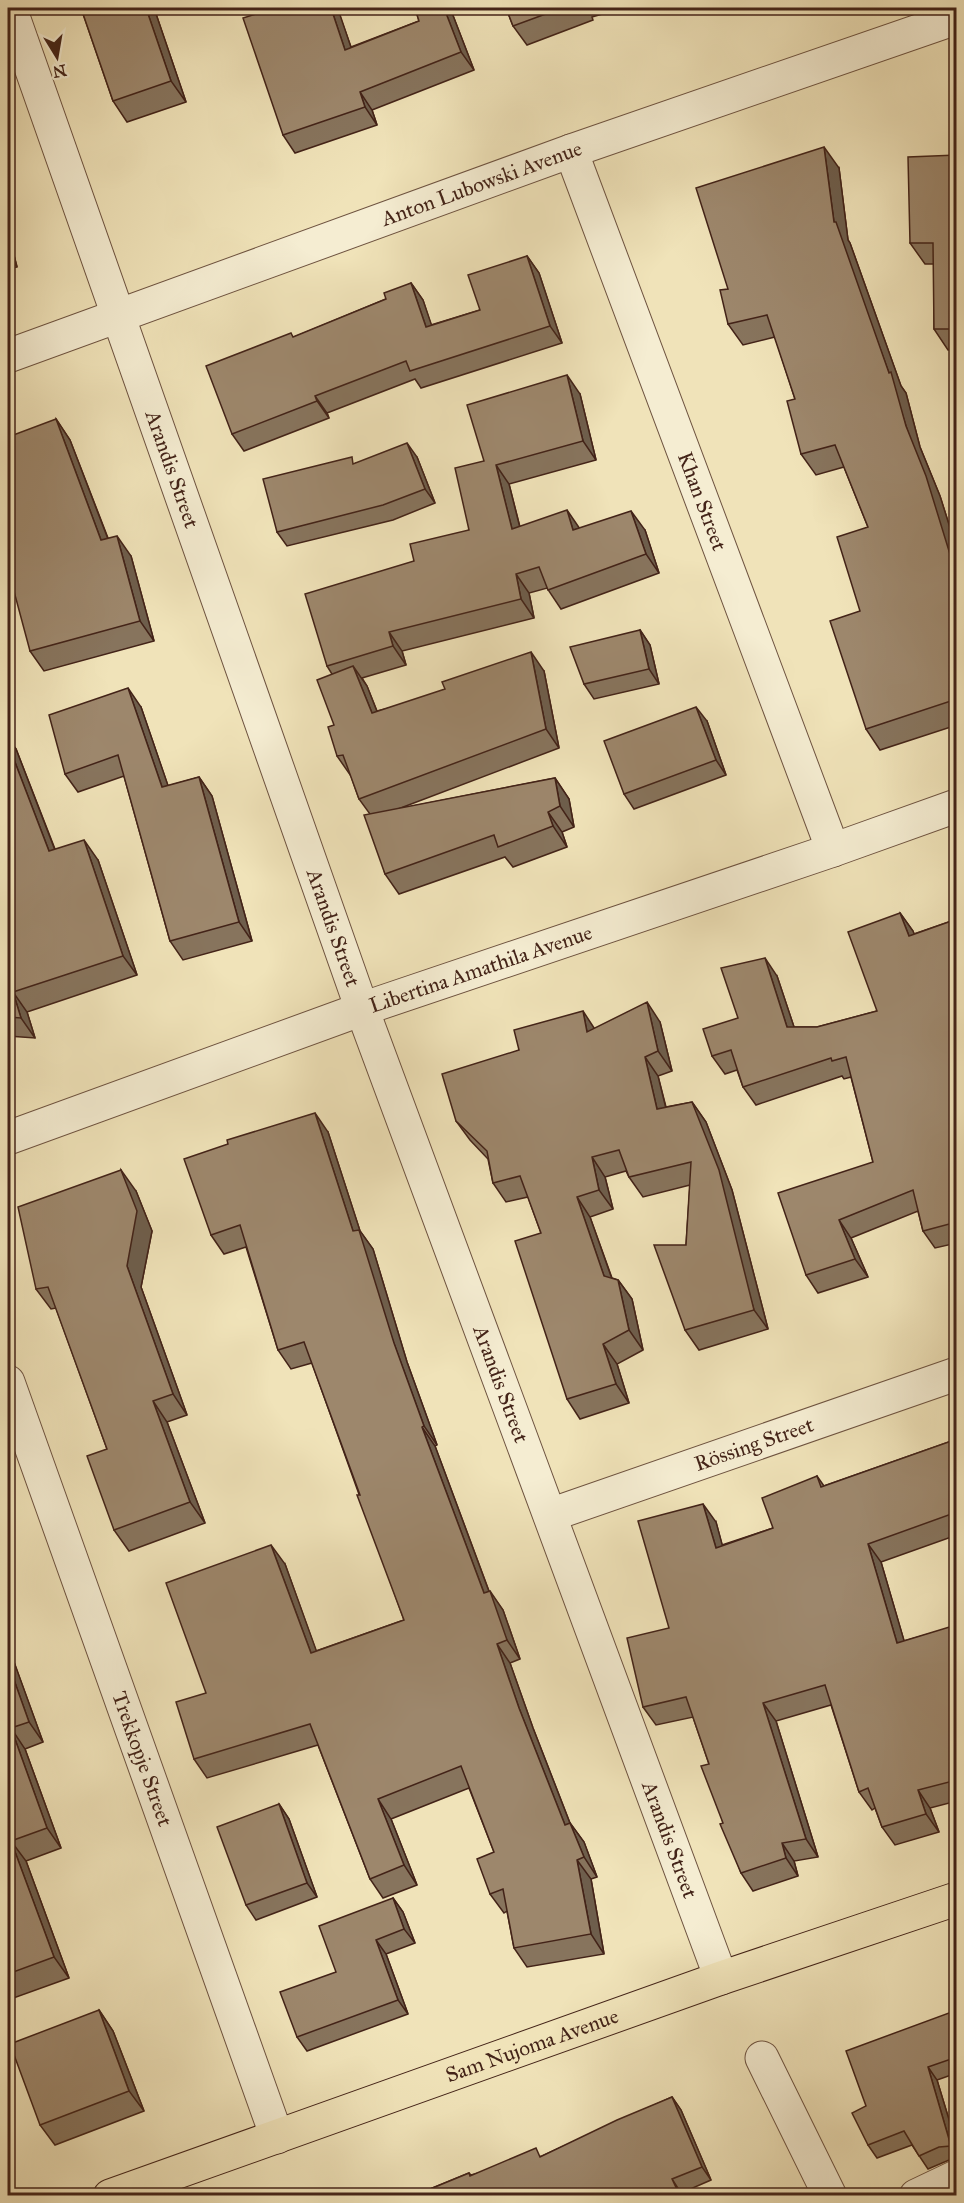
<svg xmlns="http://www.w3.org/2000/svg" width="964" height="2203" viewBox="0 0 964 2203" font-family="'IM FELL Great Primer',serif">
	<style>
		.lines { fill: none; stroke-linecap: round; stroke-linejoin: round }
		.minor-casing { stroke: #6e5340; stroke-width: 35 }
		.highway-casing { stroke: #432318; stroke-width: 35 }
		.minor { stroke: #f5edd2; stroke-width: 33 }
		.highway { stroke: #f0e3b9; stroke-width: 33 }
		.wall { fill: #87745d; stroke: #432318; stroke-width: 1.5 }
		.shaded-wall { fill: #6e5e4c; stroke: #432318; stroke-width: 1.5 }
		.building { fill: #9d876c; stroke: #432318; stroke-width: 1.5 }
		.labels { text-anchor: middle; dominant-baseline: central; stroke-width: 6; stroke-linejoin: round; paint-order: stroke }
		.street-label { font-size: 21px; fill: #432318; stroke: #f5edd2 }
	</style>
	<rect width="100%" height="100%" fill="#f0e3b9"/>
	<filter id="stains"><feTurbulence type="fractalNoise" baseFrequency=".00333" numOctaves="4"/><feColorMatrix values="0 0 0 0 .2 0 0 0 0 .09 0 0 0 0 .02 0 0 0 .5 -.17"/></filter>
	<radialGradient id="worn" r=".72"><stop offset=".6" stop-color="#630" stop-opacity="0"/><stop offset="1" stop-color="#630" stop-opacity=".3"/></radialGradient>
	<g class="lines">
		<g class="minor-casing">
			<g id="minor">
				<path id="s1" d="M10 8 362 1009 721 1978"/>
				<path id="s2" d="M571 151 833 850"/>
				<path id="s3" d="M8 356 571 151 956 18"/>
				<path id="s4" d="M8 1138 362 1009 833 850 956 806"/>
				<path id="s5" d="M8 1382 277 2137"/>
				<path id="s6" d="M550 1515 956 1374"/>
				<path d="M762 2058 830 2196"/>
				<path d="M916 2196 956 2177"/>
			</g>
		</g>
		<g class="highway-casing">
			<g id="highway">
				<path id="s7" d="M110 2196 721 1978 956 1899"/>
			</g>
		</g>
		<use href="#minor" class="minor"/>
		<use href="#highway" class="highway"/>
	</g>
	<g class="wall">
		<path d="M81 8H154L186 102 127 122 113 101Z"/>
		<path d="M275 8H337L351 47 419 21 415 8H462L463 10 452 13 474 70 372 110 377 125 295 153 283 135Z"/>
		<path d="M506 8H623L592 17 593 20 527 45 513 26Z"/>
		<path d="M957 155V350H948L934 329V264H925L910 243Z"/>
		<path d="M839 168 848 240 850 243 901 386 906 393 920 447 940 496 957 550V725L880 750 866 729 860 611 868 527 844 467 816 475 801 454 795 399 775 337 743 345 728 324V289Z"/>
		<path d="M8 232 17 267 8 269Z"/>
		<path d="M527 256 539 273 562 343 421 388 415 379 327 413 329 418 244 451 232 434 294 337 386 299 411 283 423 300 431 325 480 310Z"/>
		<path d="M580 394 596 460 509 484 520 527 645 530 659 573 561 609 547 588 529 593 534 618 402 651 406 665 362 678 367 686 377 711 544 671 559 748 398 809 555 778 569 799 574 827 562 832 567 847 513 867 505 857 399 894 385 874 370 814 359 799 351 776 337 756 332 674 327 666 414 561 469 530 484 461Z"/>
		<path d="M56 419 70 440 108 538 131 556 154 641 44 671 30 651Z"/>
		<path d="M417 457 435 503 393 520 287 546 277 532 356 463Z"/>
		<path d="M640 630 650 645 659 684 594 699 584 684Z"/>
		<path d="M141 707 168 786 199 777 212 796 252 941 183 960 170 941 124 776 78 792 65 774Z"/>
		<path d="M707 721 726 775 634 809 624 794Z"/>
		<path d="M8 728 12 744 16 749 55 849 98 860 137 975 27 1012 35 1038 8 1036Z"/>
		<path d="M900 913 913 931 914 934 957 919V1243L935 1248 923 1231 918 1211 851 1238 868 1277 818 1293 806 1275 873 1162 851 1077 844 1079 842 1076 756 1105 743 1087 737 1070 725 1074 712 1056 738 1018 777 976 794 1027H817L877 1011Z"/>
		<path d="M660 1022 672 1071 658 1076 666 1107 692 1102 706 1122 732 1190 768 1329 699 1350 685 1330 686 1245 690 1185 643 1197 629 1177 626 1171 605 1177 613 1209 590 1217 612 1278 618 1280 632 1299 643 1350 617 1364 629 1403 580 1419 567 1399 541 1233 528 1197 506 1202 493 1183 488 1159 470 1140 456 1121 595 1029Z"/>
		<path d="M328 1132 360 1231 373 1249 407 1362 437 1445 435 1446 489 1591 503 1610 520 1659 510 1663 533 1728 570 1823 584 1842 597 1877 591 1879 604 1954 527 1967 514 1948 507 1911 504 1913 490 1894 494 1852 469 1788 391 1819 417 1885 383 1898 370 1879 318 1745 207 1778 194 1759 206 1693 285 1564 316 1651 404 1620 312 1363 291 1369 278 1350 246 1247 224 1254 211 1235Z"/>
		<path d="M136 1191 152 1231 141 1287 187 1415 167 1422 205 1523 129 1551 114 1530 107 1449 56 1308 51 1309 36 1289Z"/>
		<path d="M957 1439V1535L881 1562 904 1641 957 1626V1801L930 1808 939 1832 895 1845 882 1827 875 1808 872 1810 859 1792 831 1705 776 1721 818 1857 794 1861 798 1876 753 1891 741 1873 723 1823 709 1764 693 1717 656 1725 643 1707 669 1628 716 1522 722 1545 773 1528 817 1476 824 1486Z"/>
		<path d="M8 1646 43 1742 25 1749 61 1848 26 1861 69 1978 8 2000Z"/>
		<path d="M279 1804 289 1819 317 1897 256 1920 246 1905Z"/>
		<path d="M393 1898 403 1912 415 1943 386 1954 408 2014 307 2051 297 2037 336 1972Z"/>
		<path d="M99 2010 113 2031 144 2111 55 2145 40 2125Z"/>
		<path d="M957 2010V2073L937 2080 957 2146V2160H949L928 2169 912 2145 877 2158 868 2145 866 2106Z"/>
		<path d="M672 2097 681 2110 711 2180 681 2193 683 2196H413L469 2173 471 2175 542 2156Z"/>
	</g>
	<g class="shaded-wall">
		<path d="M146 8H154L186 102 171 81Z"/>
		<path d="M331 8H337L338 9 358 68 345 50Z"/>
		<path d="M444 8H448L452 13 474 70 461 52Z"/>
		<path d="M360 92 372 110 377 125 365 107Z"/>
		<path d="M824 147 839 168 848 240 850 243 901 386 906 393 920 447 940 496 957 550V577L906 426 889 373 834 222Z"/>
		<path d="M8 232 17 267 8 254Z"/>
		<path d="M527 256 539 273 562 343 550 326Z"/>
		<path d="M411 283 423 300 438 344 426 327Z"/>
		<path d="M567 375 580 394 596 460 583 441Z"/>
		<path d="M315 396 327 413 329 418 317 401Z"/>
		<path d="M56 419 70 440 116 560 101 540Z"/>
		<path d="M407 443 417 457 435 503 425 489Z"/>
		<path d="M496 465 509 484 525 548 512 529Z"/>
		<path d="M567 510 580 529 573 530Z"/>
		<path d="M631 511 645 530 659 573 646 554Z"/>
		<path d="M117 536 131 556 154 641 140 621Z"/>
		<path d="M516 574 529 593 534 618 521 599Z"/>
		<path d="M640 630 650 645 659 684 649 669Z"/>
		<path d="M389 632 402 651 406 665 393 646Z"/>
		<path d="M531 652 544 671 559 748 546 729Z"/>
		<path d="M353 666 367 686 385 732 372 713Z"/>
		<path d="M128 688 141 707 175 806 162 787Z"/>
		<path d="M696 707 707 721 726 775 716 760Z"/>
		<path d="M8 728 12 744 16 749 63 871 49 851 8 744Z"/>
		<path d="M199 777 212 796 252 941 239 922Z"/>
		<path d="M555 778 569 799 574 827 560 806Z"/>
		<path d="M548 812 562 832 567 847 553 826Z"/>
		<path d="M84 840 98 860 137 975 123 956Z"/>
		<path d="M900 913 913 931 922 954 909 936Z"/>
		<path d="M765 958 777 976 800 1045 787 1027Z"/>
		<path d="M13 992 27 1012 35 1038 21 1018Z"/>
		<path d="M647 1002 660 1022 672 1071 658 1051Z"/>
		<path d="M583 1011 596 1031 587 1032Z"/>
		<path d="M645 1057 658 1076 671 1129 657 1109Z"/>
		<path d="M692 1102 706 1122 732 1190 768 1329 754 1310Z"/>
		<path d="M315 1113 328 1132 360 1231 373 1249 407 1362 437 1445 424 1426 353 1231Z"/>
		<path d="M592 1157 605 1177 613 1209 599 1190Z"/>
		<path d="M121 1170 136 1191 152 1231 141 1287 187 1415 173 1394 127 1266Z"/>
		<path d="M577 1197 590 1217 618 1296 604 1276Z"/>
		<path d="M839 1220 851 1238 868 1277 855 1259Z"/>
		<path d="M618 1280 632 1299 643 1350 629 1330Z"/>
		<path d="M603 1344 617 1364 629 1403 616 1384Z"/>
		<path d="M153 1401 167 1422 205 1523 190 1502Z"/>
		<path d="M422 1427 435 1446 494 1605 490 1591 503 1610 520 1659 507 1640 484 1593Z"/>
		<path d="M703 1504 716 1522 728 1566 716 1548Z"/>
		<path d="M868 1544 881 1562 910 1661 897 1643Z"/>
		<path d="M271 1545 285 1564 324 1672 311 1653Z"/>
		<path d="M497 1644 510 1663 533 1728 578 1844 565 1825 519 1708Z"/>
		<path d="M8 1646 9 1648 43 1742 29 1722 8 1663Z"/>
		<path d="M763 1703 776 1721 818 1857 806 1839Z"/>
		<path d="M11 1728 25 1749 61 1848 47 1828Z"/>
		<path d="M918 1790 930 1808 939 1832 926 1814Z"/>
		<path d="M378 1799 391 1819 417 1885 404 1865Z"/>
		<path d="M279 1804 289 1819 317 1897 307 1883Z"/>
		<path d="M570 1823 584 1842 597 1877 584 1857Z"/>
		<path d="M11 1841 26 1861 69 1978 54 1957Z"/>
		<path d="M782 1843 794 1861 798 1876 786 1858Z"/>
		<path d="M577 1860 591 1879 604 1954 591 1934Z"/>
		<path d="M393 1898 403 1912 415 1943 404 1929Z"/>
		<path d="M376 1940 386 1954 408 2014 398 2000Z"/>
		<path d="M99 2010 113 2031 144 2111 129 2091Z"/>
		<path d="M928 2067 937 2080 957 2146V2153L951 2146Z"/>
		<path d="M672 2097 681 2110 711 2180 702 2167Z"/>
		<path d="M672 2179 681 2193 683 2196H680Z"/>
	</g>
	<g class="building">
		<path d="M81 8H146L171 81 113 101Z"/>
		<path d="M275 8H331L345 50 419 21 415 8H444L461 52 360 92 365 107 283 135 243 18Z"/>
		<path d="M506 8H562L513 26Z"/>
		<path d="M824 147 834 222H836L889 373 891 372 906 426 926 476 957 577V699L866 729 830 621 860 611 837 537 868 527 835 445 801 454 787 401 795 399 767 315 728 324 720 290 728 289 696 188Z"/>
		<path d="M957 155V329H934L933 243H910L908 157Z"/>
		<path d="M527 256 550 326 410 371 406 361 315 396 317 401 232 434 206 366 291 333 293 337 386 299 384 293 411 283 426 327 480 310 468 275Z"/>
		<path d="M567 375 583 441 496 465 512 529 567 510 573 530 631 511 646 554 548 590 539 567 516 574 521 599 389 632 393 646 327 666 305 594 414 561 410 544 469 530 455 468 484 461 467 405Z"/>
		<path d="M56 419 101 540 117 536 140 621 30 651 8 569V437Z"/>
		<path d="M407 443 425 489 383 505 277 532 263 479 352 457 353 464Z"/>
		<path d="M640 630 649 669 584 684 570 647Z"/>
		<path d="M531 652 546 729 359 799 343 755 337 756 328 727 334 725 317 680 353 666 372 713 445 689 442 682Z"/>
		<path d="M128 688 162 787 199 777 239 922 170 941 118 755 65 774 49 715Z"/>
		<path d="M696 707 716 760 624 794 604 741Z"/>
		<path d="M8 744 49 851 84 840 123 956 13 992 21 1018 8 1017Z"/>
		<path d="M555 778 560 806 548 812 553 826 498 847 494 835 385 874 364 815Z"/>
		<path d="M900 913 909 936 957 919V992L952 994 957 1007V1222L923 1231 913 1190 839 1220 855 1259 806 1275 778 1193 873 1162 846 1057 832 1061 831 1058 743 1087 731 1050 712 1056 703 1029 738 1018 721 968 765 958 787 1027H817L877 1011 848 932Z"/>
		<path d="M647 1002 658 1051 645 1057 657 1109 692 1102 719 1170 754 1310 685 1330 654 1245H686L691 1162 629 1177 619 1150 592 1157 599 1190 577 1197 604 1276 618 1280 629 1330 603 1344 616 1384 567 1399 515 1241 541 1233 520 1176 493 1183 487 1151 456 1121 442 1074 519 1050 514 1030 583 1011 587 1032Z"/>
		<path d="M315 1113 353 1231 359 1230 394 1343 424 1426 422 1427 484 1593 490 1591 507 1640 497 1644 519 1708 565 1825 570 1823 584 1857 577 1860 591 1934 514 1948 503 1889 490 1894 477 1859 494 1852 461 1766 378 1799 404 1865 370 1879 310 1724 194 1759 176 1702 206 1693 166 1583 271 1545 311 1653 404 1620 357 1495H360L304 1342 278 1350 240 1225 211 1235 184 1159 228 1144 227 1140Z"/>
		<path d="M121 1170 137 1211 127 1266 173 1394 153 1401 190 1502 114 1530 87 1456 107 1449 48 1287 36 1289 18 1207Z"/>
		<path d="M957 1439V1512L868 1544 897 1643 956 1625 957 1780 918 1790 926 1814 882 1827 868 1788 859 1792 825 1685 763 1703 806 1839 782 1843 786 1858 741 1873 720 1824 723 1823 701 1766 709 1764 686 1697 643 1707 627 1638 669 1628 638 1521 703 1504 716 1548 773 1528 762 1498 817 1476 821 1487Z"/>
		<path d="M8 1663 29 1722 11 1728 47 1828 11 1841 54 1957 8 1974Z"/>
		<path d="M279 1804 307 1883 246 1905 217 1827Z"/>
		<path d="M393 1898 404 1929 376 1940 398 2000 297 2037 280 1992 336 1972 319 1926Z"/>
		<path d="M99 2010 129 2091 40 2125 10 2044Z"/>
		<path d="M957 2010V2057L928 2067 951 2146 939 2147 919 2156 904 2131 868 2145 852 2113 866 2106 846 2051Z"/>
		<path d="M672 2097 702 2167 672 2179 680 2196H413L469 2173 470 2176 536 2148 540 2157 617 2120Z"/>
	</g>
	<g class="labels">
		<g class="street-label">
			<text stroke="none"><textPath href="#s3" startOffset="504">Anton Lubowski Avenue</textPath></text>
			<text stroke="none"><textPath href="#s1" startOffset="489">Arandis Street</textPath></text>
			<text stroke="none"><textPath href="#s2" startOffset="374">Khan Street</textPath></text>
			<text stroke="none"><textPath href="#s1" startOffset="975">Arandis Street</textPath></text>
			<text stroke="none"><textPath href="#s4" startOffset="502">Libertina Amathila Avenue</textPath></text>
			<text stroke="none"><textPath href="#s1" startOffset="1461">Arandis Street</textPath></text>
			<text stroke="none"><textPath href="#s6" startOffset="216">Rössing Street</textPath></text>
			<text stroke="none"><textPath href="#s5" startOffset="400">Trekkopje Street</textPath></text>
			<text stroke="none"><textPath href="#s1" startOffset="1947">Arandis Street</textPath></text>
			<text stroke="none"><textPath href="#s7" startOffset="448">Sam Nujoma Avenue</textPath></text>
		</g>
	</g>
	<rect width="964" height="2203" fill="none" stroke="#f0e3b9" stroke-width="30"/>
	<rect x="9" y="9" width="946" height="2185" fill="none" stroke="#432318" stroke-width="3"/>
	<rect x="15" y="15" width="934" height="2173" fill="none" stroke="#432318" stroke-width="1.5"/>
	<g transform="translate(57 57) rotate(169)" stroke="#f5edd2" stroke-width="4.5" paint-order="stroke">
	<path d="M0-4.5L10 22L0 15L-10 22Z" fill="#432318"/>
	<text y="-9" font-size="16" font-weight="bold" text-anchor="middle" fill="#432318">N</text>
	</g>
	<rect width="100%" height="100%" filter="url(#stains)"/>
	<rect width="100%" height="100%" fill="url(#worn)"/>
</svg>
